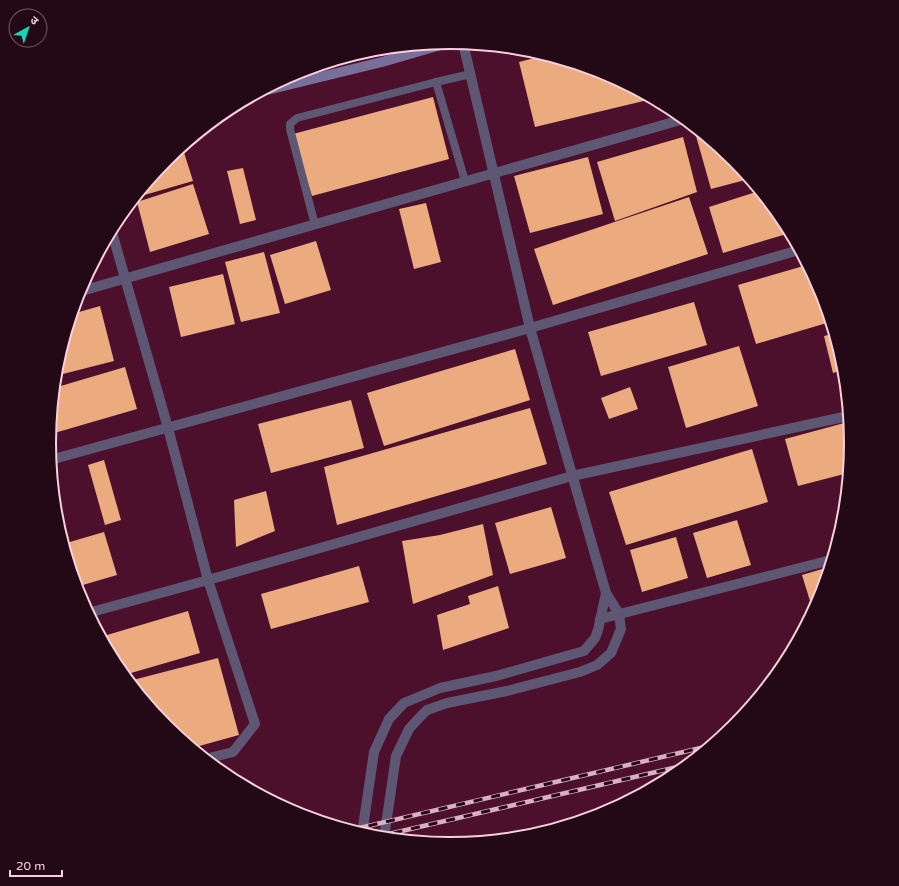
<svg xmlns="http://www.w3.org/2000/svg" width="899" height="886" viewBox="0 0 899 886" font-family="'Varela Round','Noto Sans Devanagari',sans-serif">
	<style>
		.building { fill: #ebab7f }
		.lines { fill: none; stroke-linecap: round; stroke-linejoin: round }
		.lane { stroke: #5d5773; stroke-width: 8 }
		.street { stroke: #5d5773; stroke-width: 10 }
		.secondary { stroke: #796f9b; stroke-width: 10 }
		.rail-casing { stroke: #daafc0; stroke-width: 4.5 }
		.rail { stroke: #230915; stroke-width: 3; stroke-dasharray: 9; stroke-linecap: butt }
		.rim { fill: none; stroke: #f7d0de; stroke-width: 2 }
	</style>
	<rect width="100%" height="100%" fill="#4c102d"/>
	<g class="building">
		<path d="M546 55 603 73 652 99 535 127 519 62Z"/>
		<path d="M433 97 449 159 312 196 293 134Z"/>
		<path d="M702 134 733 160 749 179 711 189 696 136Z"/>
		<path d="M683 137 697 192 615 221 597 162Z"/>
		<path d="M182 146 193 181 134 198 166 159Z"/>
		<path d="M588 157 603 214 530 233 514 176Z"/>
		<path d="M243 168 256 220 240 224 227 171Z"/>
		<path d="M193 184 209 234 150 252 137 202Z"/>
		<path d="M759 191 783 220 790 233 723 253 709 207Z"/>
		<path d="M689 197 708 254 553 305 534 249Z"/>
		<path d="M426 203 441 262 414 269 399 209Z"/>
		<path d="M316 241 331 290 285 304 270 255Z"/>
		<path d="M264 252 280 313 241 322 225 262Z"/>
		<path d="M807 265 820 290 830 322 756 344 738 285Z"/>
		<path d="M223 274 235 324 181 337 169 287Z"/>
		<path d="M694 302 707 345 601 376 588 332Z"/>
		<path d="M100 306 114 361 55 376 56 365 72 314Z"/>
		<path d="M833 334 843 370 833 373 824 336Z"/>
		<path d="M739 346 758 406 686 428 668 367Z"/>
		<path d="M515 349 530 400 384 446 367 393Z"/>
		<path d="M125 367 137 409 51 434 54 388Z"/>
		<path d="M630 387 638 409 609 419 601 398Z"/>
		<path d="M351 400 364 448 271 473 258 424Z"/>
		<path d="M530 408 547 464 337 525 324 467Z"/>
		<path d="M848 422 850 443 848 473 798 486 785 439Z"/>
		<path d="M752 449 768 502 626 545 609 492Z"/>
		<path d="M104 460 121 520 105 525 88 465Z"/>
		<path d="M266 491 275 531 236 547 234 500Z"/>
		<path d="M551 507 566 558 510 574 495 523Z"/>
		<path d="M737 520 751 565 707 578 693 533Z"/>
		<path d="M483 524 493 575 413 604 402 541 440 535Z"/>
		<path d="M104 532 117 575 76 587 63 544Z"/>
		<path d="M676 537 688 578 642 592 630 550Z"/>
		<path d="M359 566 369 602 271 629 261 594Z"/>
		<path d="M829 567 819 599 810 601 802 575Z"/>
		<path d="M498 586 509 628 443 650 437 615 470 604 468 596Z"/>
		<path d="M188 611 200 653 124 675 117 667 107 635Z"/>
		<path d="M218 658 239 735 192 748 166 726 129 681Z"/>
	</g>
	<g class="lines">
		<g class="lane">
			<path d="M436 82 471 74"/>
			<path d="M315 225 290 129V124L297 118 436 82 465 181"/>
		</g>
		<g class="street">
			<path d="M111 229 168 428 208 580 255 724 233 752 205 759"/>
			<path d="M78 292 684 119"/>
			<path d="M50 460 530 328 799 250"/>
			<path d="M88 613 208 580 572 476 848 416"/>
			<path d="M600 619 831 560"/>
			<path d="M362 834 374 752 389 719 404 703 440 688 496 676 584 651 595 638 598 630 606 593"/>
			<path d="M384 838 396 756 409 729 419 718 427 710 447 703 507 691 580 672 597 665 611 653 621 629 619 614 606 593 530 328 463 43"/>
		</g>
		<path class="secondary" d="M259 92 382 62 451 42"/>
		<g class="rail-casing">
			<g id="rail">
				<path d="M351 830 709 746"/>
				<path d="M376 837 686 765"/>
				<path d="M509 838 605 812"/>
			</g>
		</g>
		<use href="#rail" class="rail"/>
	</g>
	<path d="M0 0H899V886H0ZM56 443a394 394 0 1 1 788 0a394 394 0 1 1-788 0Z" fill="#230915" fill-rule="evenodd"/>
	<path class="rim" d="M56 443a394 394 0 1 1 788 0a394 394 0 1 1-788 0Z"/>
	<g transform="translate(28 28) rotate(40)"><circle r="19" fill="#230915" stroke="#785965"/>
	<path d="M0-3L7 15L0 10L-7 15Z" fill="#18d5b2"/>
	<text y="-6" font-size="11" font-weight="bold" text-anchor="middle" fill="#f7d0de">उ</text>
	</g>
	<path d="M10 870v6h52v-6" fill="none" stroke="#f7d0de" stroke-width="2"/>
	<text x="16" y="870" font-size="12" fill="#f7d0de" stroke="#230915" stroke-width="3" paint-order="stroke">20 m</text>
</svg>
